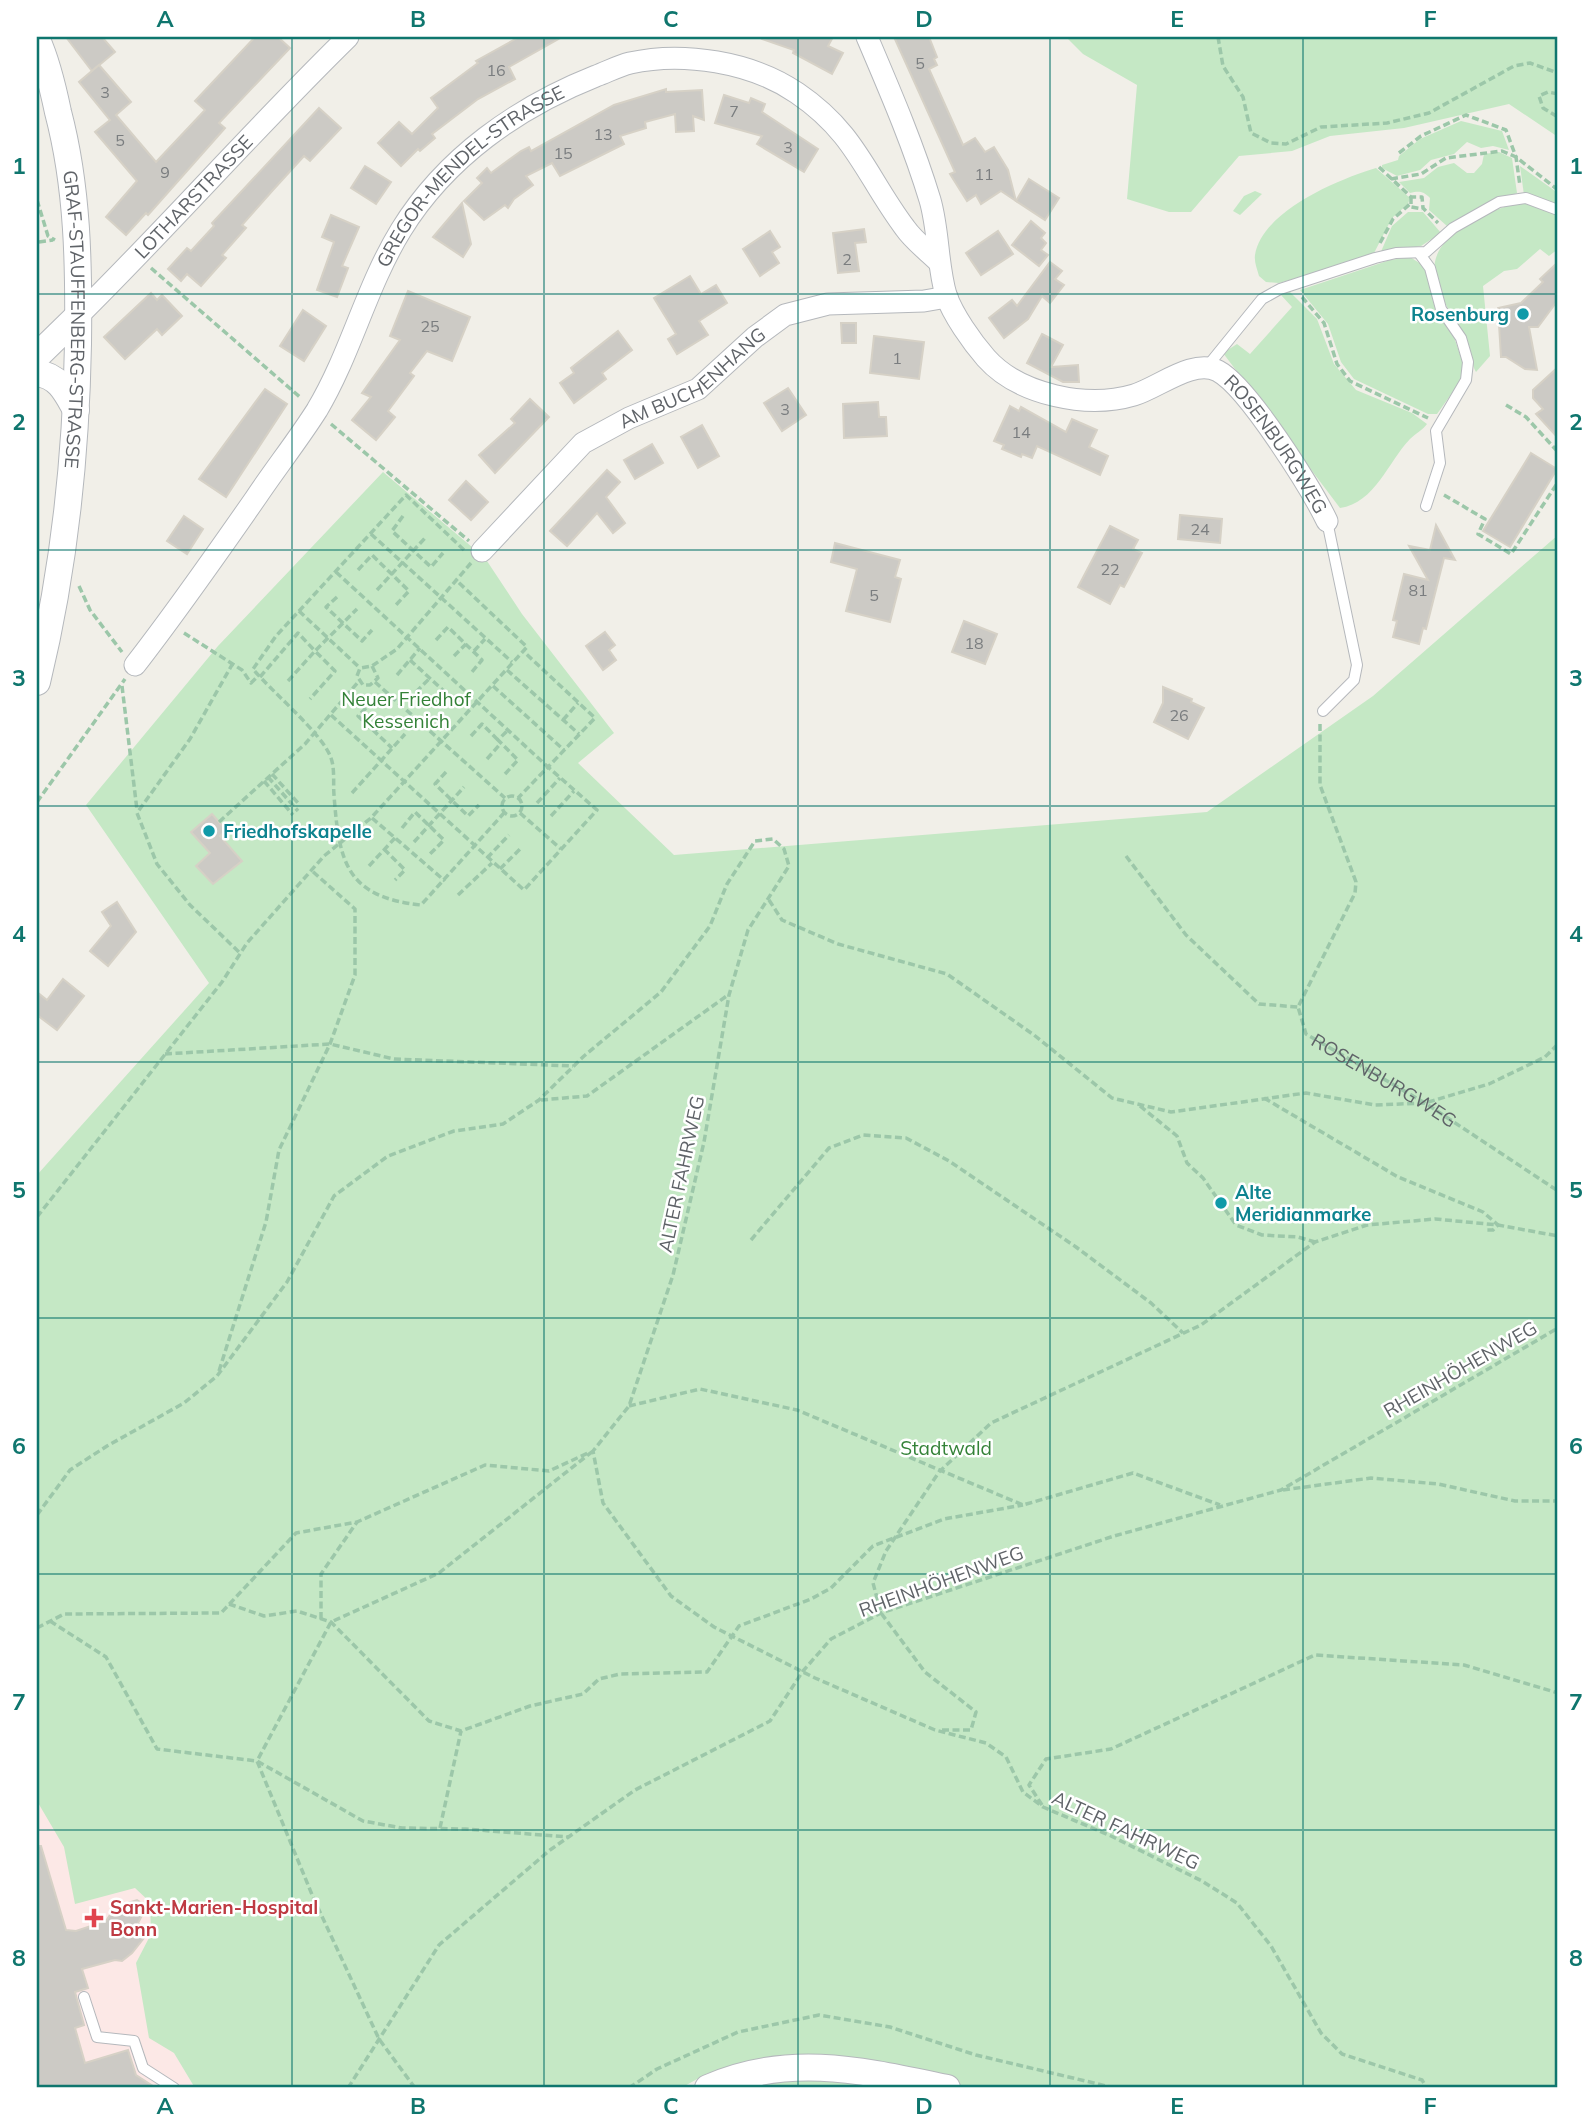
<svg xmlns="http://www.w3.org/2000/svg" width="1595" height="2125" viewBox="0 0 1595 2125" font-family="Mulish,sans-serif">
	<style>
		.medical { fill: #fce8e6 }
		.green { fill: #c5e8c5 }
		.building { fill: #cccac5; stroke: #d6d1c6; stroke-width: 2 }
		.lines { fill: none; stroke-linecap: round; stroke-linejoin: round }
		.service-casing { stroke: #b5b8bc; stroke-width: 12 }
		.minor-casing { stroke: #b5b8bc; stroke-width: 23 }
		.tertiary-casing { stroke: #b5b8bc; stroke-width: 28 }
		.path { stroke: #9cc7a9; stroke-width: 3.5; stroke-dasharray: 7 3.5; stroke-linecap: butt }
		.service { stroke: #fff; stroke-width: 10 }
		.minor { stroke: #fff; stroke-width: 21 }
		.tertiary { stroke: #fff; stroke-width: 26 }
		.grid { fill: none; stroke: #0f766e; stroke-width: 2; stroke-opacity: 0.55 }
		.culture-dot { fill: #0f9aa8; stroke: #fff; stroke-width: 2.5 }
		.health-dot { fill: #e0444e; stroke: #fff; stroke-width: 2.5 }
		.labels { text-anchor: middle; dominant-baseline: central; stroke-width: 5; stroke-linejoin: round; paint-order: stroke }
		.number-label { font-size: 16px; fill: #7a7d7f }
		.street-label { font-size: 19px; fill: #5f6368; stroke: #fff }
		.culture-label { font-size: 19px; font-weight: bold; fill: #0d838f; stroke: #fff; text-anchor: start }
		.park-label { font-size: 19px; fill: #348238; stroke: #fff }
		.health-label { font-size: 19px; font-weight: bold; fill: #be3a42; stroke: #fff; text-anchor: start }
		.neatline { fill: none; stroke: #0f766e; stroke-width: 2.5 }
		.grid-label { font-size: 23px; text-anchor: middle; font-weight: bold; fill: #0f766e }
	</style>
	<rect width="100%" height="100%" fill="#f1efe8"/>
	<path class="medical" d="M37 1742 135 1888 150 1902 151 1934 136 1963 174 2053 195 2088H37Z"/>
	<g class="green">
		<path d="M1066 37H1558V137L1509 104 1404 128 1330 136 1292 151 1239 156 1191 212H1169L1127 199 1137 85 1083 54Z"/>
		<path d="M1461 121 1502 131 1509 150 1493 146 1481 148 1467 142 1454 154 1431 160 1420 170 1397 176 1382 168V165L1398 160 1399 156 1420 139Z"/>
		<path d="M1499 152 1512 158 1517 193 1447 226 1429 210 1430 198C1423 191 1419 191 1410 193L1399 182 1424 178 1438 167 1454 163 1467 173H1474L1482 164 1484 154Z"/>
		<path d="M1520 166 1558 193V206L1524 195Z"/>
		<path d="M1376 168 1410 198 1408 204 1392 218 1372 257 1279 283 1266 282 1259 276C1257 269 1254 262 1255 255 1262 211 1339 179 1376 168Z"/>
		<path d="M1255 191 1262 194 1240 215 1233 211 1244 196Z"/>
		<path d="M1523 203 1558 215V249L1549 256 1540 249 1517 269 1504 271 1483 286 1490 356 1476 372C1471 364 1473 355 1469 347 1449 303 1405 263 1464 227 1486 214 1497 207 1523 203Z"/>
		<path d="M1408 212H1423L1441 233 1421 246 1380 254 1392 226Z"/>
		<path d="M1410 257 1424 266 1439 313 1454 337 1464 366 1462 379 1437 414H1428L1354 379 1341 362 1328 324 1300 290 1390 260Z"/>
		<path d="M1289 291 1317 319 1334 364 1356 390 1412 413 1427 424C1423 430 1416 433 1410 439 1388 462 1375 503 1340 508L1223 353 1237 344 1250 354 1292 307 1281 295Z"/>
		<path d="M383 472 485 558 522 614 614 733 578 763 674 855 1207 812 1373 696 1558 535V2088H730L708 2073 681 2088H195L174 2053 149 2038 136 1963 151 1934 150 1902 135 1888 75 1904 64 1847 37 1801V1175L209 983 86 805 218 646Z"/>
	</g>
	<g class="building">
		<path d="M66 37H102L115 52 92 71Z"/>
		<path d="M255 37H278L290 48 219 123 225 128 148 215 146 213 126 235 106 217 137 181 95 132 110 120 79 82 99 65 131 102 116 115 156 162 205 110 195 101Z"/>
		<path d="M519 37H562L509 67 515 79 478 99 432 134 435 138 420 151 418 149 401 166 378 143 399 122 412 134 438 108 431 98 478 63 476 61Z"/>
		<path d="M763 37H833L828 46 843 53 832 74 793 53 794 50 762 39Z"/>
		<path d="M894 37H929L937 57 934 59 937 65 929 69 963 145 975 138 985 152 994 147 1008 170 1016 201 1001 191 981 204 976 195 967 201 950 174 955 172Z"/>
		<path d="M666 89V92L702 90 704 120 693 116 694 131 676 132 675 114 645 122 646 128 620 136 624 144 560 176 552 163 526 176 533 185 514 199 508 208 505 205 484 220 464 201 482 183 477 178 487 168 491 173 521 151 529 147 531 151 614 105Z"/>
		<path d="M724 95 749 103 751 98 765 104 762 112 818 149 804 172 757 144 762 136 715 123Z"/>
		<path d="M319 108 341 128 310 161 304 156 273 190 242 225 246 228 222 255 226 258 201 286 187 274 181 281 168 269 187 248 191 251 214 226 212 223Z"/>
		<path d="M365 166 391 182 376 204 351 188Z"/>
		<path d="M1029 179 1059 198 1045 220 1016 201Z"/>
		<path d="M462 203 471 244 463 257 433 237Z"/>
		<path d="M331 215 359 227 342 266 348 268 337 297 317 290 334 242 322 237Z"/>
		<path d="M1031 221 1045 233 1041 238 1046 243 1041 250 1048 255 1039 266 1012 245Z"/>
		<path d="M864 229 866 242 855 243 859 271 838 273 833 233Z"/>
		<path d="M770 231 780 247 772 252 779 263 760 276 743 249Z"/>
		<path d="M998 231 1013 254 981 275 966 253Z"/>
		<path d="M1050 262 1062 271 1055 279 1064 285 1050 303 1042 296 1028 319 1004 338 989 318 1012 300 1017 306Z"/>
		<path d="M1558 262V300L1538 327H1529L1537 370 1525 369 1506 357H1501L1498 308 1521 303 1543 282 1540 279Z"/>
		<path d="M690 276 701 294 716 285 727 303 699 321 708 335 677 354 668 339 676 334 654 298Z"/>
		<path d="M408 291 470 317 452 361 427 351 410 373 414 376 388 411 395 417 376 440 352 420 371 397 362 393 400 340 390 336Z"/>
		<path d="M151 293 157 300 162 295 182 316 162 335 157 329 125 359 104 337Z"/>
		<path d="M303 310 326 326 304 361 280 346Z"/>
		<path d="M841 323H856V343H842Z"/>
		<path d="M618 331 632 350 602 373 606 379 574 403 560 383 574 373 571 368Z"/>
		<path d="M1042 334 1063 345 1051 367 1078 365 1079 382H1063L1027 363Z"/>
		<path d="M874 336 924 342 919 379 870 373Z"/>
		<path d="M1558 367V438L1536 414 1543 409 1533 398V390Z"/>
		<path d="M788 388 806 415 782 431 764 403Z"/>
		<path d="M265 389 287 404 226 497 199 479Z"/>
		<path d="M530 399 549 417 495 473 479 455 515 423 511 419Z"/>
		<path d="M878 402 879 417H886L887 436 844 438 843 404Z"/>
		<path d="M1010 406 1019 411 1021 407 1066 432 1072 419 1097 430 1089 447 1108 456 1100 475 1037 446 1032 458 1022 454 1021 457 1002 449 1004 445 994 441Z"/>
		<path d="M702 425 719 456 698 468 681 437Z"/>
		<path d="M652 444 663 463 635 479 624 460Z"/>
		<path d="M1531 453 1557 469 1510 547 1483 531Z"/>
		<path d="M607 470 620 482 606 497 625 523 613 533 597 513 567 546 550 531Z"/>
		<path d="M466 481 488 502 471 520 449 500Z"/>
		<path d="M1180 515 1222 519 1220 543 1178 539Z"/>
		<path d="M184 516 203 529 187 554 167 541Z"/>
		<path d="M1436 525 1455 560 1444 558 1426 629 1423 628 1419 644 1393 637 1397 621 1393 620 1404 574 1428 580 1409 546 1430 550Z"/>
		<path d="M1110 526 1138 540 1133 549 1142 553 1124 587 1120 585 1110 604 1078 587Z"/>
		<path d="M835 543 900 560 895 577 901 579 890 622 846 611 857 569 831 562Z"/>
		<path d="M964 621 997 634 985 664 952 652Z"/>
		<path d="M605 632 615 645 609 650 616 660 603 670 586 646Z"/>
		<path d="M1163 687 1192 699 1191 702 1204 708 1188 739 1154 722 1163 703Z"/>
		<path d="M212 814 226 830 220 836 242 861 213 884 196 866 210 853 191 832Z"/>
		<path d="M117 902 136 932 108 966 90 951 111 926 102 912Z"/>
		<path d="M63 979 84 996 57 1030 37 1015V992L47 1000Z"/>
		<path d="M37 1846H41L66 1930 76 1931 106 1921 115 1907 137 1900 143 1904 145 1910 138 1923 144 1929V1938L132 1953 122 1961 115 1960 82 1969 88 1988 75 1992 84 2025 75 2028 85 2063 128 2050 136 2075 156 2088H37Z"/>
	</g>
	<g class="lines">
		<g class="service-casing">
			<g id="service">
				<path d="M1419 253 1430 268 1441 309 1461 338 1468 362 1466 380 1436 431 1440 463 1426 506"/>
				<path d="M1206 368 1262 299 1280 289 1375 258 1396 253 1426 252 1453 228 1499 202 1526 198 1558 210"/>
				<path d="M1323 711 1354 680 1357 665 1327 521"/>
				<path d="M84 1997 97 2037 134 2041 143 2068 174 2088"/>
			</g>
		</g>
		<g class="minor-casing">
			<g id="minor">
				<path id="s2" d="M867 37C890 91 913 144 930 200 939 231 937 264 946 295 953 315 972 342 986 358 1019 395 1087 409 1134 395 1158 388 1193 358 1218 371 1248 387 1311 488 1327 521"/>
				<path id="s3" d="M78 316C170 225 255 128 348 37"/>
				<path id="s4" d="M482 551 583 443 629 418 698 389 755 337 785 315 828 304 924 301 947 297"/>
				<path id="s5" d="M135 665C177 611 216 555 255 499 275 469 298 440 317 410 351 353 366 287 401 230 446 157 518 107 596 76 607 72 618 66 630 63 683 51 752 62 797 93 856 133 866 176 905 228 914 241 928 251 939 262"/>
			</g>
		</g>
		<g class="tertiary-casing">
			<g id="tertiary">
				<path id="s6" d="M37 40C47 62 53 88 58 112 78 188 79 266 78 344 76 458 64 571 37 682"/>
				<path d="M37 356 78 316"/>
				<path d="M37 373C59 376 66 392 76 410"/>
				<path d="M708 2088C789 2052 865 2071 947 2088"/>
			</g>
		</g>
		<g class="path">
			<path d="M1218 37 1223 66 1243 97 1251 133 1271 143 1286 144 1321 127 1387 123 1429 113 1514 66 1530 63 1558 73"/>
			<path d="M1558 94 1548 92 1539 96 1543 108 1558 117"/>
			<path d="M1399 153 1421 136 1466 115 1506 130 1516 157 1520 186"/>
			<path d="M1379 167 1411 197H1422L1423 208 1438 223"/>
			<path d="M1391 179 1421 174 1446 158 1502 151 1516 157 1558 190"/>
			<path d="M1411 197V207L1422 209"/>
			<path d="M37 200 48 236 55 240"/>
			<path d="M39 242 53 240"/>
			<path d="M1380 243 1393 219 1410 204"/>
			<path d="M151 268 301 398"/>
			<path d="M1302 297 1324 323 1337 364 1350 381 1428 418"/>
			<path d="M1506 405 1526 417 1558 452"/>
			<path d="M331 424 469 541"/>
			<path d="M1444 495 1485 519 1478 534 1511 554 1558 482"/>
			<path d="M403 516 392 531 431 567 443 553"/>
			<path d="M371 534 512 662"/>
			<path d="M464 550 406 495 276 636 253 669C271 691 323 734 331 758 335 769 333 784 334 795 339 862 346 897 421 905L504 813"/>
			<path d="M358 570 372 555 409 591 395 606"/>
			<path d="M336 572 548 767 518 798"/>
			<path d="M79 586 90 610 122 652"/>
			<path d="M377 590 425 538"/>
			<path d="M337 597 326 607 362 641 372 630"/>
			<path d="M299 611 360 668"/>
			<path d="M184 633 242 670 251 683 258 676"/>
			<path d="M436 640 448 627 482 660 471 673"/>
			<path d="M474 651 485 639"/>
			<path d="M454 656 466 644"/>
			<path d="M410 660 446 693 433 707"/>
			<path d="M233 663 190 739 137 813 157 864 190 905 240 953"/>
			<path d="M372 666 378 678 370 685H363L357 676 360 668 372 666 397 649 471 563"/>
			<path d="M507 670 579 734"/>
			<path d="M397 675 420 648"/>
			<path d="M260 677 298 633 315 651 357 609"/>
			<path d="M288 681 315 651 335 671 310 699"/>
			<path d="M375 682 505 798"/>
			<path d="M122 686 137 810"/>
			<path d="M493 686 564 750"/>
			<path d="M416 692 430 678"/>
			<path d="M366 708 358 716 392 748"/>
			<path d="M331 715 524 890 597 810 548 767 595 718 523 651"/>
			<path d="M563 720 578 703"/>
			<path id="s1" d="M1320 724V785L1356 882 1355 893 1298 1007 1306 1034 1425 1103 1558 1191"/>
			<path d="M374 732 388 717"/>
			<path d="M471 736 482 724 498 740"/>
			<path d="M487 759 501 743"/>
			<path d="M446 772 435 784 468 816 479 805"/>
			<path d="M272 774 299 804"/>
			<path d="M505 774 518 760 498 740 508 730"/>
			<path d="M268 777 298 811"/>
			<path d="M264 781 293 815"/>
			<path d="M352 793 405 734"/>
			<circle cx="512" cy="806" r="10"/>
			<path d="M37 802 125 679"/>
			<path d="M537 803 560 778"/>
			<path d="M520 813 561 849"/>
			<path d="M551 816 574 791"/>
			<path d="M372 818 445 881"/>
			<path d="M219 822 305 744 359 681"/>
			<path d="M402 828 415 812 444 840 429 855"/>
			<path d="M414 842 464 787"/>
			<path d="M384 849 405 870 395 880"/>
			<path d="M1126 856 1186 935 1259 1004 1298 1007"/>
			<path d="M487 858 509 835"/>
			<path d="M369 866 395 838"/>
			<path d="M500 869 521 848"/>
			<path d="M458 895 492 863"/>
			<path d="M769 900 782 920 838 944 947 974 1034 1035 1112 1098 1171 1112 1306 1093 1375 1105 1425 1103 1489 1084 1545 1057 1558 1044"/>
			<path d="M165 1054 330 1044 394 1059 573 1066"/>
			<path d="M1264 1098 1398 1177 1483 1212 1498 1225 1493 1230H1487"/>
			<path d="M541 1100 587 1096 728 995"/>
			<path d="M1140 1106 1177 1136 1187 1163 1203 1178 1236 1225 1262 1235 1298 1237 1315 1242"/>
			<path d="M37 1217 222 982 247 943 324 856 371 818 527 647 456 580"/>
			<path d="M751 1240 829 1148 863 1135 906 1138 949 1161 1076 1247 1151 1303 1183 1333"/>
			<path d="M219 1371 266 1222 279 1150 330 1044 355 975V909L311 870"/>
			<path d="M629 1406 700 1389 797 1410 1023 1505 1133 1473 1220 1505"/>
			<path d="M1283 1490 1371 1478 1438 1484 1515 1501H1558"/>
			<path d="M37 1515 70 1470 107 1446 184 1403 217 1376 287 1282 334 1196 388 1156 454 1131 503 1124 539 1100 584 1056 661 992 710 926 727 884 755 841 773 839 784 849 789 866 748 930 729 995 704 1142 673 1275 629 1406 593 1451 603 1503 671 1596 714 1627 815 1678 935 1730 986 1743 1006 1757 1023 1792 1043 1807 1111 1836 1202 1881 1237 1903 1271 1946 1321 2033 1342 2054 1422 2080 1427 2088"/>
			<path d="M229 1604 264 1616 297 1611 331 1622 429 1721 461 1731 530 1706 583 1694 599 1679 620 1674 707 1672 739 1626 811 1599 831 1588 873 1546 944 1519 1023 1505"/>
			<path d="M321 1619V1574L357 1522"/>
			<path d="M50 1621 106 1657 157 1749 257 1761 363 1821 402 1828 465 1829 568 1837"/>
			<path d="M37 1628 64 1614 221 1613 296 1533 357 1522 485 1465 549 1471 588 1453"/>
			<path d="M942 1730H971L976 1712 925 1672 881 1613 873 1583 886 1551 939 1472 991 1423 1201 1325 1315 1242 1367 1225 1435 1219 1498 1225 1558 1236"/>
			<path d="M1042 1805 1029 1785 1046 1759 1111 1749 1315 1655 1464 1665 1558 1693"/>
			<path d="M440 1828 461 1731"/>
			<path d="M348 2088 439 1945 550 1850 635 1790 770 1721 803 1671 831 1639 881 1613 1114 1536 1281 1490 1558 1328"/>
			<path d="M415 2088 379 2039 313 1897 257 1761 331 1622 439 1573 593 1451"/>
			<path d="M629 2088 657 2069 738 2032 819 2015 890 2027 976 2055 1115 2088"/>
		</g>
		<use href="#service" class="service"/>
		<use href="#minor" class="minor"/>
		<use href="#tertiary" class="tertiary"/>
	</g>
	<path class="grid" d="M292 37V2088M544 37V2088M798 37V2088M1050 37V2088M1303 37V2088M37 294H1558M37 550H1558M37 806H1558M37 1062H1558M37 1318H1558M37 1574H1558M37 1830H1558"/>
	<g class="culture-dot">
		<circle cx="1523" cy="314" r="7"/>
		<circle cx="209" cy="831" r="7"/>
		<circle cx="1221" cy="1203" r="7"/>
	</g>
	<path class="health-dot" d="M90.5 1907.5h7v7h7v7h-7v7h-7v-7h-7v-7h7z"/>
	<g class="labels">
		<g class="number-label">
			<text x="920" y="63">5</text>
			<text x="496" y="70">16</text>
			<text x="105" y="92">3</text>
			<text x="734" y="111">7</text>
			<text x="603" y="134">13</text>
			<text x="120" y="140">5</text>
			<text x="788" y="147">3</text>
			<text x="563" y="153">15</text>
			<text x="165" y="172">9</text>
			<text x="984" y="174">11</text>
			<text x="847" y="259">2</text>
			<text x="430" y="326">25</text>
			<text x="897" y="358">1</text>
			<text x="785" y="409">3</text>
			<text x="1021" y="432">14</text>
			<text x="1200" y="529">24</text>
			<text x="1110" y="569">22</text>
			<text x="1418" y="590">81</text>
			<text x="874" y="595">5</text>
			<text x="974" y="643">18</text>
			<text x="1179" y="715">26</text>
		</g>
		<g class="street-label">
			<text stroke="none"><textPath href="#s5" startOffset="600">GREGOR-MENDEL-STRASSE</textPath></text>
			<text stroke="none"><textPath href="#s3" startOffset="166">LOTHARSTRASSE</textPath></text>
			<text stroke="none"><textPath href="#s6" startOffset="284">GRAF-STAUFFENBERG-STRASSE</textPath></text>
			<text stroke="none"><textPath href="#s4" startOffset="276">AM BUCHENHANG</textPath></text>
			<text stroke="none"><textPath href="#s2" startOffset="690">ROSENBURGWEG</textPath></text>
			<text stroke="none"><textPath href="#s1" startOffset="422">ROSENBURGWEG</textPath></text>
			<text transform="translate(681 1174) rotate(-78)">ALTER FAHRWEG</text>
			<text transform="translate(1460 1369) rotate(-30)">RHEINHÖHENWEG</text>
			<text transform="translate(941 1581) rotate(-20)">RHEINHÖHENWEG</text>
			<text transform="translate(1126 1830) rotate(25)">ALTER FAHRWEG</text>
		</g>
		<g class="culture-label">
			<text x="1509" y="314" text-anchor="end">Rosenburg</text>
			<text x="223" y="831">Friedhofskapelle</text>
			<text x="1235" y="1192">Alte<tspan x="1235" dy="22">Meridianmarke</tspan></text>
		</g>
		<g class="park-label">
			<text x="406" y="699">Neuer Friedhof<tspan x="406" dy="22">Kessenich</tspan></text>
			<text x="946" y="1448">Stadtwald</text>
		</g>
		<g class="health-label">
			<text x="110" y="1907">Sankt-Marien-Hospital<tspan x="110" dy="22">Bonn</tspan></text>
		</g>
	</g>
	<rect width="1595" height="2125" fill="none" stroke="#ffffff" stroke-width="77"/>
	<rect x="38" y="38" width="1518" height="2048" class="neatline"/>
	<g class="grid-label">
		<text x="165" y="27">A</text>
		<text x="418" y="27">B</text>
		<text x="671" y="27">C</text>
		<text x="924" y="27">D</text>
		<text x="1177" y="27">E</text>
		<text x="1430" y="27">F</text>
		<text x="19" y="174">1</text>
		<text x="1576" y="174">1</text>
		<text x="19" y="430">2</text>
		<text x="1576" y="430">2</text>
		<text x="19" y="686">3</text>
		<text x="1576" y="686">3</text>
		<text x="19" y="942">4</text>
		<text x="1576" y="942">4</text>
		<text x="19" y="1198">5</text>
		<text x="1576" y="1198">5</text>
		<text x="19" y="1454">6</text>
		<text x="1576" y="1454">6</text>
		<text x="19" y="1710">7</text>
		<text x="1576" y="1710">7</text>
		<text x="19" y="1966">8</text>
		<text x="1576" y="1966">8</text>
		<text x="165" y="2114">A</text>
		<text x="418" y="2114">B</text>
		<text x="671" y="2114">C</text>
		<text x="924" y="2114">D</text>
		<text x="1177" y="2114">E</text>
		<text x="1430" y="2114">F</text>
	</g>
</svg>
